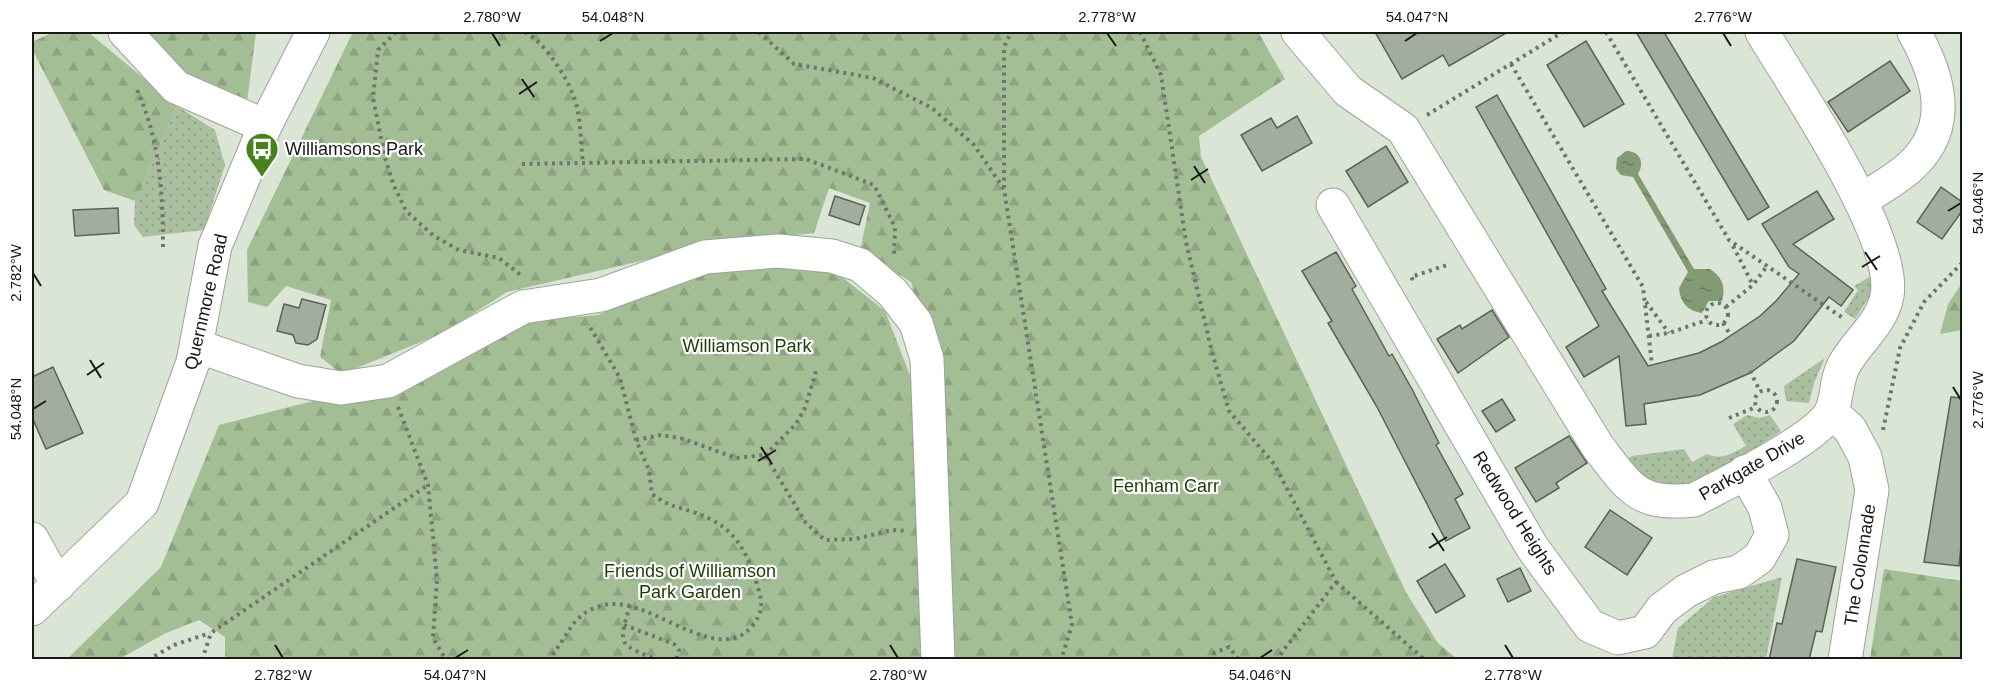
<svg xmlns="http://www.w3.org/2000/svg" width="1994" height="691" viewBox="0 0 1994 691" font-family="Arial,sans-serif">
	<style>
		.green { fill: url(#green-dots) }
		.forest { fill: url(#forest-firs) }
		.water { fill: url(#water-ripples) }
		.building { fill: #a3ad9d; stroke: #596355; stroke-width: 1.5 }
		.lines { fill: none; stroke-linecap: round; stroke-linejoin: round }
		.minor-casing { stroke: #9ba596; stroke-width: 35 }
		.path { stroke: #6f756b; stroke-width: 4; stroke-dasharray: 3 4.5; stroke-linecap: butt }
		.minor { stroke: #fff; stroke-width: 33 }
		.ticks { fill: none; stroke: #161914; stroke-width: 2 }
		.labels { text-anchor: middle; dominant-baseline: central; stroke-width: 4.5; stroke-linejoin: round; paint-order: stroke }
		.poi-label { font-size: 18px; fill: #161914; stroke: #fff; text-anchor: start }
		.street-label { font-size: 18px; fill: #161914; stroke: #fff }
		.park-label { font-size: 18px; fill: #1c3d00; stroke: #fff }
		.neatline { fill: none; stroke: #161914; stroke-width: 2 }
		.ticks-label { font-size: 15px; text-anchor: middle; fill: #161914 }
	</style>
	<defs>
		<pattern id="green-dots" width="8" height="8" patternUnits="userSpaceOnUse" patternTransform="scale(1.5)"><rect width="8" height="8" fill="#aabf9f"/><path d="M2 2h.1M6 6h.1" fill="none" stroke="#92a488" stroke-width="1.8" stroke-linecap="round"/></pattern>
		<pattern id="forest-firs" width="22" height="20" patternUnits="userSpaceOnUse" patternTransform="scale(1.5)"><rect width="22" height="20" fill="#a3be95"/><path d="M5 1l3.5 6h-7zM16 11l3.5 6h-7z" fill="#8ca380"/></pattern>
		<pattern id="water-ripples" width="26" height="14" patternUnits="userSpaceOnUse" patternTransform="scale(1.5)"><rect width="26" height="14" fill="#829b74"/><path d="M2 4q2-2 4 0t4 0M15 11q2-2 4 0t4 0" fill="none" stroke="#697e5e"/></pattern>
	</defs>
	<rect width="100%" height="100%" fill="#dbe5d5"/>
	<g class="green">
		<path d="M177 106 215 130 225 165 204 230 143 237 134 225 135 201Z"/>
		<path d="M1873 275 1870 296 1855 319 1844 312 1858 290 1854 286Z"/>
		<path d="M1825 358 1814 383 1809 403 1786 401 1784 386Z"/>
		<path d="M1747 415 1760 418 1770 415 1781 431C1749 451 1687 503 1649 481 1640 476 1632 467 1624 460L1632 456 1684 449 1692 462 1707 454C1722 461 1732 453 1746 446L1733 424Z"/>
		<path d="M1782 577 1766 659H1672L1678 628 1714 597Z"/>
	</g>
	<g class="forest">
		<path d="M54 32H88L177 106 135 201 104 190 32 49V42Z"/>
		<path d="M148 32H256L247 102 183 71Z"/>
		<path d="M353 32H1258L1285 79 1199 136 1201 157 1407 594 1438 643 1457 659H952L931 353 911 282 860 251 870 203 829 188 814 233 715 244 507 292 443 333 342 374 320 357 331 300 286 286 267 307 248 302 247 250Z"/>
		<path d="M828 266 885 311 911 378 921 659H225V637L199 620 166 633 119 659 66 660 161 567 219 425 313 401 404 392 526 321 598 315 689 272Z"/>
		<path d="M1962 283V330L1940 334 1948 304Z"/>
		<path d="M1884 569 1962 581V659H1870Z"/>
	</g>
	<path class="water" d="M1626 151C1640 151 1645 162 1638 174L1694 269H1710C1722 277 1726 286 1722 301H1709L1702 313C1687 311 1680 302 1679 288L1688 272 1633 177 1621 175 1616 169 1617 158Z"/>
	<g class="building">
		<path d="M1375 32H1508L1449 66 1443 55 1402 79Z"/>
		<path d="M1636 32H1664L1769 207 1748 220Z"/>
		<path d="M1586 41 1624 104 1584 127 1547 65Z"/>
		<path d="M1890 61 1910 91 1848 132 1828 102Z"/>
		<path d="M1497 95 1606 289 1602 291 1648 366 1699 353 1721 342 1760 316 1776 301 1799 274 1789 267 1762 224 1817 191 1834 219 1793 244 1853 290 1841 306 1829 297 1794 341 1750 373 1700 395 1644 404 1646 424 1626 426 1619 356 1584 377 1566 347 1599 326 1476 107Z"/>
		<path d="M1297 116 1312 143 1262 171 1241 135 1271 118 1277 128Z"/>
		<path d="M1386 146 1408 182 1368 207 1346 171Z"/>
		<path d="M1941 187 1962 202V211L1942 239 1917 222Z"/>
		<path d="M835 196 865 206 859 225 829 215Z"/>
		<path d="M118 208 119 233 75 236 73 210Z"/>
		<path d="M1336 252 1356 286 1352 289 1389 356 1392 354 1413 391 1439 443 1436 445 1463 494 1455 499 1470 528 1446 541 1377 407 1328 323 1332 321 1302 271Z"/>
		<path d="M302 299 326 305 317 339 308 345 296 343 293 335 277 331 284 304 299 308Z"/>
		<path d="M1492 310 1509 337 1458 373 1437 339 1460 325 1462 329Z"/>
		<path d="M53 367 83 433 46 449 32 417V377Z"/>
		<path d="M1951 397 1962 398V536L1959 566 1924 562Z"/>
		<path d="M1502 399 1515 420 1496 432 1482 411Z"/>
		<path d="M1569 436 1587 463 1556 483 1559 488 1536 502 1515 468Z"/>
		<path d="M1610 510 1652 538 1627 575 1585 547Z"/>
		<path d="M1797 559 1836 567 1822 632 1816 631 1809 660H1769L1777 623 1782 624Z"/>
		<path d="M1445 564 1465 596 1436 613 1417 581Z"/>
		<path d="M1520 568 1531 591 1508 602 1497 579Z"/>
	</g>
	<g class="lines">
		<g class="minor-casing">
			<g id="minor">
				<path d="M125 32 176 87 265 126"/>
				<path d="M1298 32 1348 91 1403 129 1598 447C1630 488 1637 506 1694 500 1724 484 1816 440 1831 412 1838 399 1835 377 1847 360 1861 338 1882 322 1887 296 1898 238 1794 86 1762 32"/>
				<path d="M1862 200C1878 189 1897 179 1911 166 1954 126 1939 77 1914 32"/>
				<path d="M1333 205 1532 547 1590 626 1618 638 1645 632 1662 609 1686 591 1714 577 1739 572 1759 558 1772 535 1765 508 1745 472"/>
				<path d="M197 346 298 381 341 388 388 381 523 307 601 295 705 257 778 251 832 256 860 265 893 293 916 323 927 359 938 660"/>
				<path d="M1831 412 1850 429 1865 457 1872 490 1845 660"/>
				<path d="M32 539 58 585"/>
				<path d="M32 609 142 503 193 362 215 246 265 126 313 32"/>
			</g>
		</g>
		<g class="path">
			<path d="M396 32 378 50 373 98 385 158 394 186 406 211 434 236 459 250 499 258 522 276"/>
			<path d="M525 32C547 44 574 86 578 112 581 128 581 146 583 163"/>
			<path d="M759 32 794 64 873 78 932 108 974 145 1004 189 1072 625 1061 660"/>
			<path d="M1140 32 1161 75 1186 242 1212 352 1229 411 1274 464 1336 582 1276 660"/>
			<path d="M1606 32 1729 240 1843 318"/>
			<path d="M1511 64 1643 287 1652 365"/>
			<path d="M137 90C160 140 163 194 163 248"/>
			<path d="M1427 115 1563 32"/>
			<path d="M522 164 806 159 874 185 895 227 894 256"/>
			<path d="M1004 188V47L1011 32"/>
			<path d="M1733 246 1753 285"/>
			<path d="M1413 280 1411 277 1447 265"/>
			<path d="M1646 302 1669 333"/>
			<circle cx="1717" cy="314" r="11"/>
			<path d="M1726 307 1753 285 1767 266"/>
			<path d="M1723 323 1731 336"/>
			<path d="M1649 336 1669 333 1707 320"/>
			<path d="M1750 371 1760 391"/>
			<circle cx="1766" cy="401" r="11"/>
			<path d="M398 407 428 485 437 579 433 638 446 660"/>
			<path d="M1729 418 1756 407"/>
			<path d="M1883 430 1900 348 1924 302 1962 263"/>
			<path d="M636 440 661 435 684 439 736 458 765 455 806 523 825 540 855 539 892 530 906 531"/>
			<path d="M765 455 796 424 805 408 817 368"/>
			<path d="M1336 582 1425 660"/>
			<path d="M630 605C618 646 618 644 658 660"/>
			<path d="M624 625 674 644 679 650 676 660"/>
			<path d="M148 660 174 645 210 633"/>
			<path d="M202 660 211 633 428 485"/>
			<path d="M547 660C570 638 568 614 604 605 649 594 718 670 753 625 762 613 763 605 759 591 747 551 736 526 693 512 675 506 668 506 652 494L649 470 636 440 620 378 590 327"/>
			<path d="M1209 660 1212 654 1229 647 1239 660"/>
		</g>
		<use href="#minor" class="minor"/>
	</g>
	<path class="ticks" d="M492 33 500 46M1107 33 1116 46M1723 33 1731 46M600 41 613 33M1405 41 1417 33M522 79 534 97M519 94 537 82M1194 166 1205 183M1191 180 1208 169M1948 211 1961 203M1865 252 1877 270M1862 267 1880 256M33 273 41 286M90 360 101 378M87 375 104 363M1953 387 1961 400M33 409 46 401M761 447 772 464M758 461 776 450M1432 533 1444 551M1429 548 1447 537M275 645 283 658M890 645 898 658M1505 645 1513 658M455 658 468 650M1260 658 1272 650"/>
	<defs>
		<g id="bus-pin" transform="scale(1.725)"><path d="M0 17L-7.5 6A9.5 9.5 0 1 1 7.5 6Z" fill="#49821b" stroke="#fff"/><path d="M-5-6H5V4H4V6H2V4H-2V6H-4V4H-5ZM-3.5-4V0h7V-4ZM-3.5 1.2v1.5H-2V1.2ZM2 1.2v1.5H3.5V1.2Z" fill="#fff"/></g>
	</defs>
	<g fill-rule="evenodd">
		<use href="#bus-pin" x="262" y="149"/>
	</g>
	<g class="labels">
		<g class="poi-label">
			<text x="285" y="149">Williamsons Park</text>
		</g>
		<g class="street-label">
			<text transform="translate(206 302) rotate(-77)">Quernmore Road</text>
			<text transform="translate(1752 466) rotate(-30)">Parkgate Drive</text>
			<text transform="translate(1515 513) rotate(58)">Redwood Heights</text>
			<text transform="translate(1860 565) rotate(-81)">The Colonnade</text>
		</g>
		<g class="park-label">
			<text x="747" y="346">Williamson Park</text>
			<text x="1166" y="486">Fenham Carr</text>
			<text x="690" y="571">Friends of Williamson<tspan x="690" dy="21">Park Garden</tspan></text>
		</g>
	</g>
	<rect width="1994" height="691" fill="none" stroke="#ffffff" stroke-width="66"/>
	<rect x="33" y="33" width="1928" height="625" class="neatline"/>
	<g class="ticks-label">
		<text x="492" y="22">2.780°W</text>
		<text x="613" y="22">54.048°N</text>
		<text x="1107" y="22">2.778°W</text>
		<text x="1417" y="22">54.047°N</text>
		<text x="1723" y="22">2.776°W</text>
		<text transform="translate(1978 203) rotate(-90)" y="5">54.046°N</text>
		<text transform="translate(16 273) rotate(-90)" y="5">2.782°W</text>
		<text transform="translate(1978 400) rotate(-90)" y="5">2.776°W</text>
		<text transform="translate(16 409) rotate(-90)" y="5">54.048°N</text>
		<text x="283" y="680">2.782°W</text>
		<text x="455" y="680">54.047°N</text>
		<text x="898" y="680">2.780°W</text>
		<text x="1260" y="680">54.046°N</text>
		<text x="1513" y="680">2.778°W</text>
	</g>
</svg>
